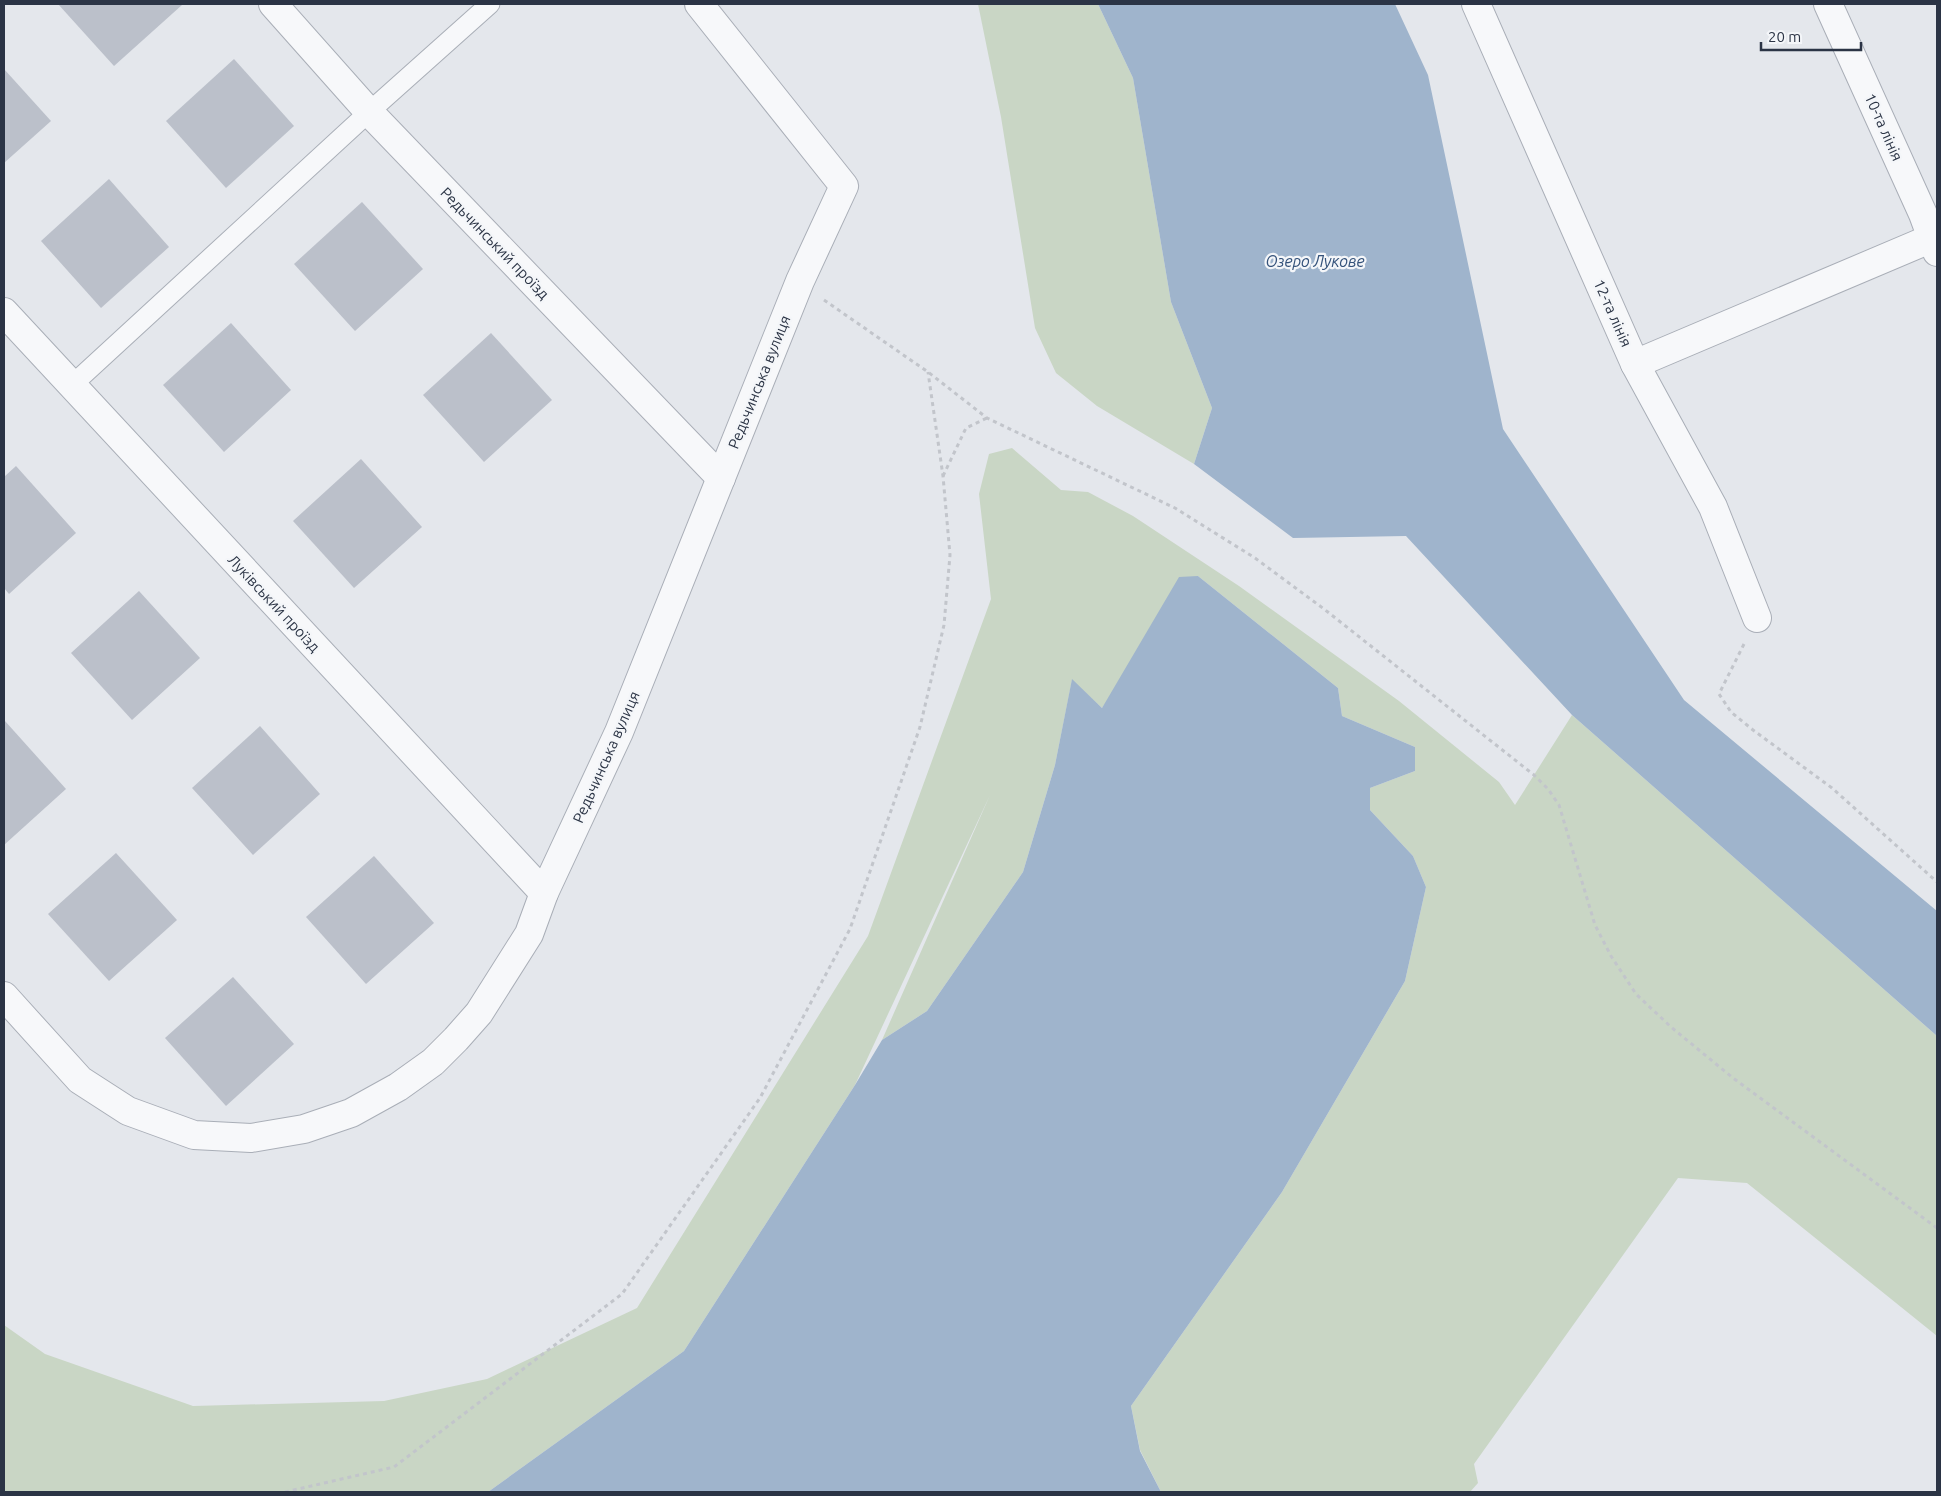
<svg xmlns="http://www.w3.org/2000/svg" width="1941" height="1496" viewBox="0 0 1941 1496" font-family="Ubuntu,sans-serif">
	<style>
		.green { fill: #c9d6c5 }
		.water { fill: #9fb4cc }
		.building { fill: #bbc0ca }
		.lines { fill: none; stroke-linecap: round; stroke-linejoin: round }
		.service-casing { stroke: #a9aeb7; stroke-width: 21 }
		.minor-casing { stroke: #a9aeb7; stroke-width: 30 }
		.path { stroke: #c2c5cb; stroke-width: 3; stroke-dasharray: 4 4; stroke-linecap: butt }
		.service { stroke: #f7f8fa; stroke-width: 19 }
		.minor { stroke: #f7f8fa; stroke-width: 28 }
		.labels { text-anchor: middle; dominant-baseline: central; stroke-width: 4.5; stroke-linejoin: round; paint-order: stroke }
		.street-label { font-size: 15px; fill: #2b3445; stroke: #f4f6f9 }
		.water-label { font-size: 16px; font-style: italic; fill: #34527a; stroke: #f4f6f9 }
	</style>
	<rect width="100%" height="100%" fill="#e4e7ec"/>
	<g class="green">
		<path d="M978 4H1098L1133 78 1171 302 1212 408 1194 464 1097 406 1056 373 1035 328 1001 117Z"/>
		<path d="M1012 448 1061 490 1088 492 1133 516 1239 586 1399 701 1499 782 1515 805 1572 715 1937 1036V1336L1747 1183 1678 1178 1474 1464 1478 1483 1470 1492H1161L1140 1450 1131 1406 1282 1192 1405 981 1426 887 1413 856 1370 810V788L1415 771V747L1342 716 1338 688 1198 576 1102 708 1072 680 1055 765 1023 872 927 1011 882 1040 990 795 855 1085 684 1351 488 1492H4V1325L45 1354 193 1406 384 1401 487 1379 637 1308 868 936 991 599 979 494 989 454Z"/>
	</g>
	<g class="water">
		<path d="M1098 4H1395L1428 75 1503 429 1684 700 1937 911V1036L1572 715 1406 536 1293 538 1194 464 1212 408 1171 302 1133 78Z"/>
		<path d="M1198 576 1338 688 1342 716 1415 747V771L1370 788V810L1413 856 1426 887 1405 981 1282 1192 1131 1406 1140 1451 1161 1492H488L684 1351 855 1085 882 1040 927 1011 1023 872 1055 765 1072 679 1102 708 1179 577Z"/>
	</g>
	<g class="building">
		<path d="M58 4H181L182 5 114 66Z"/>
		<path d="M234 59 294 126 226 188 166 121Z"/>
		<path d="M4 69 51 121 4 163Z"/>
		<path d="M109 179 169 247 101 308 41 241Z"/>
		<path d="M362 202 423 269 355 331 294 264Z"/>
		<path d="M231 323 291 390 224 452 163 385Z"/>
		<path d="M491 333 552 400 484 462 423 395Z"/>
		<path d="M361 459 422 527 354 588 293 521Z"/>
		<path d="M16 466 76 533 9 594 4 588V477Z"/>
		<path d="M139 591 200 658 132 720 71 653Z"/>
		<path d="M5 721 66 789 4 845V723Z"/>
		<path d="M260 726 320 794 253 855 192 788Z"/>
		<path d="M116 853 177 920 109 981 48 914Z"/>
		<path d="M374 856 434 923 366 984 306 917Z"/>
		<path d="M233 977 294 1044 226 1106 165 1038Z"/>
	</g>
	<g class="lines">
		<g class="service-casing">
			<path id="service" d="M71 386 369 112 490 4"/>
		</g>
		<g class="minor-casing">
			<g id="minor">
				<path d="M273 4 369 112 721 478"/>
				<path d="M1476 4 1635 364 1713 507 1757 618"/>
				<path d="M1828 4 1923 214 1937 252"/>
				<path d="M4 312 544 893"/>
				<path d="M1635 364 1937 236"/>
				<path d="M4 996 80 1080 128 1111 194 1135 251 1138 304 1129 351 1113 398 1087 433 1062 456 1039 479 1013 529 934 544 893 619 732 800 281 844 186 699 4"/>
			</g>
		</g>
		<g class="path">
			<path d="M824 300 928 372 987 418 1175 508 1255 558 1324 609 1534 775 1548 789 1559 805 1595 925 1611 956 1636 994 1671 1027 1733 1078 1937 1228"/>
			<path d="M943 476 966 428 987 418"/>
			<path d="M1744 644 1719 694 1731 712 1753 730 1832 788 1937 882"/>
			<path d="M285 1492 394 1467 622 1294 760 1098 850 929 920 727 944 625 950 555 943 476 928 372"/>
		</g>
		<use href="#service" class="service"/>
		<use href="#minor" class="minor"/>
	</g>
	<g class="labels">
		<g class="street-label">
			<text transform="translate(1884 127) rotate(66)">10-та лінія</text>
			<text transform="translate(495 243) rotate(46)">Редьчинський проїзд</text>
			<text transform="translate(1613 313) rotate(66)">12-та лінія</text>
			<text transform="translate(759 382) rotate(-68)">Редьчинська вулиця</text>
			<text transform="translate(274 603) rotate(47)">Луківський проїзд</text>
			<text transform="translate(606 757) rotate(-66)">Редьчинська вулиця</text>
		</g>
		<g class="water-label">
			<text x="1315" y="261">Озеро Лукове</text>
		</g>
	</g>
	<rect width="1941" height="1496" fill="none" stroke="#2b3445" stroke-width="10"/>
	<path d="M1761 42v8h100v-8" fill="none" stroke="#2b3445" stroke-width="2.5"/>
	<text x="1768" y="42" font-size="15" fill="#2b3445" stroke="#f4f6f9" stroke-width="4" paint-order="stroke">20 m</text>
</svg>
